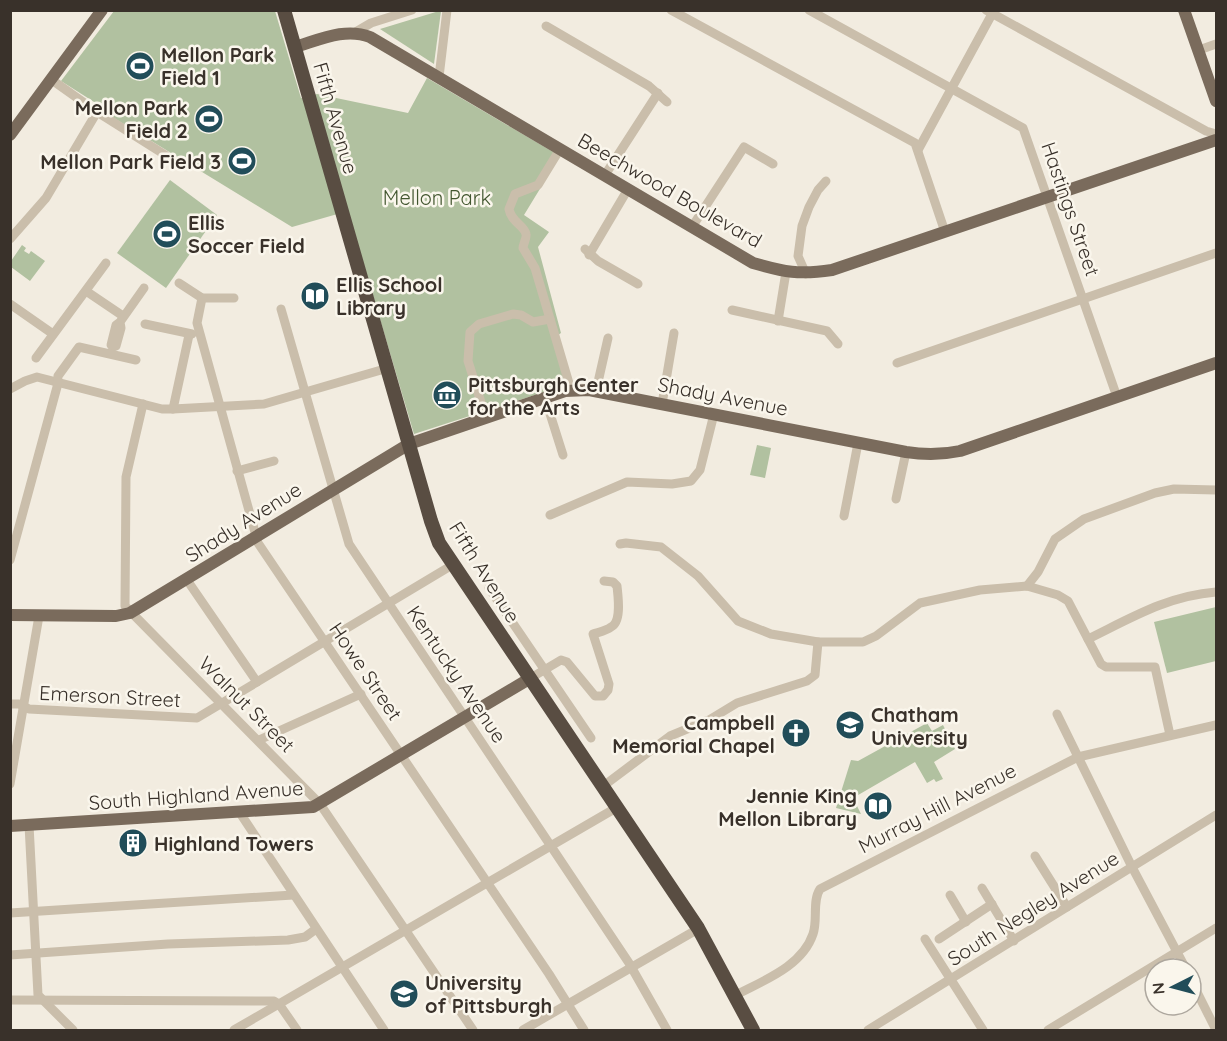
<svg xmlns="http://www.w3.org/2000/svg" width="1227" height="1041" viewBox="0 0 1227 1041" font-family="Quicksand,sans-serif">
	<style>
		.green { fill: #b1c1a0 }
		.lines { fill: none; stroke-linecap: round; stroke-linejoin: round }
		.minor { stroke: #cabeab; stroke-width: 9 }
		.major { stroke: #7a6b5c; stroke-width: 12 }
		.highway { stroke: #594d42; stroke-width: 14 }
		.labels { text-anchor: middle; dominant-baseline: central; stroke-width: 5; stroke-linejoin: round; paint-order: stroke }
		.poi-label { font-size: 20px; font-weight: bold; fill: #39312a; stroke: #faf6ec; text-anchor: start }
		.street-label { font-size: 20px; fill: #39312a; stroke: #faf6ec }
		.park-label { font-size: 20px; fill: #42562f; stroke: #faf6ec }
	</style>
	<rect width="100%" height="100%" fill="#f2ece0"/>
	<g class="green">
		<path d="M114 11H275L301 98 317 94 408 113 427 78 560 156 524 215 549 232 538 247 561 333 558 335 572 383 414 434 348 211 292 227 104 112 102 107 61 81Z"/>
		<path d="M441 11 434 64 380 29 439 11Z"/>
		<path d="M170 180 217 215 166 288 117 253Z"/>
		<path d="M22 245 26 248 24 251 29 254 31 251 45 261 30 281 11 267V261Z"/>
		<path d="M757 445 771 448 765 478 750 475Z"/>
		<path d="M1216 607V661L1167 673 1154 622Z"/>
		<path d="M927 723 932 731 943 725 955 749 934 762 943 779 936 782 934 779 927 783 915 762 853 798 861 814 836 808 851 760 858 761Z"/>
	</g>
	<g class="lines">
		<g class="minor">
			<path d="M671 10 915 143 945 232"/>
			<path d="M809 10 1023 128 1117 397"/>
			<path d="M986 10 1206 131 1216 134"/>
			<path d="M546 26 649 86 667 102"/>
			<path d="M354 33 371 23 412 10"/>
			<path d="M1199 50 1216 44"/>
			<path d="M439 77 447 10"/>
			<path d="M52 80 97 112 170 158"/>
			<path d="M560 149 538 185 515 194 509 209C511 222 524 225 526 234 527 238 523 244 523 248L535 268 571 390"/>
			<path d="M918 150 992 14"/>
			<path d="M605 175 658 93"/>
			<path d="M692 227 744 147 773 164"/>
			<path d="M10 239 46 198 97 112"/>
			<path d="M585 249 598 261 638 284"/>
			<path d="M589 255 628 189"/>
			<path d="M806 274 798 256 802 226 809 207 818 190 826 181"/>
			<path d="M179 283 202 298H234"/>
			<path d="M86 291 123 316"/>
			<path d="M202 298 197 323 258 543 549 974 584 1030"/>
			<path d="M10 304 53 334"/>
			<path d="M281 309 349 544 629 963 667 1030"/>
			<path d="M732 310 827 331 838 344"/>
			<path d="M778 321 786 272"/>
			<path d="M120 322 121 328 116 346 113 347 111 345 116 325 120 322 144 288"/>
			<path d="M145 324 192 334"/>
			<path d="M36 358 106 263"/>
			<path d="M897 363 1216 253"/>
			<path d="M10 389 25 381 37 377 162 409H173L264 404 388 368"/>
			<path d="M596 391 608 338"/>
			<path d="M545 398 563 455"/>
			<path d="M143 404 126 477 125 606 320 804 473 1030"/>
			<path d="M662 404 674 333"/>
			<path d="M173 409 189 335"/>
			<path d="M486 418 468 361 470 332 479 324 513 314 521 315 533 322 550 319"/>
			<path d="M237 471 274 461"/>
			<path d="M896 499 906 452"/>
			<path d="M550 515 627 482 672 484 691 481 700 470 714 414"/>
			<path d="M844 516 858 443"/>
			<path d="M620 544 626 543 661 547 698 576 738 621 771 634 818 642"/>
			<path d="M10 560 57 387 58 376 79 347 136 360"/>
			<path d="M187 580 257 682"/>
			<path d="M1027 586 1038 572 1055 539 1084 519 1155 493 1174 489 1216 490"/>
			<path d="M489 588 591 738"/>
			<path d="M1088 639C1131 618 1167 596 1216 592"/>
			<path d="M529 679 561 660 567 662 595 696H603L608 690 609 684 593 634C599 632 606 631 611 627 622 622 618 596 617 586L613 582 604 581"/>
			<path d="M10 704H19L29 709 197 718 454 564"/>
			<path d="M1057 714 1132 867 1186 969"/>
			<path d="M259 740 361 694"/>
			<path d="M10 784 39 616"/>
			<path d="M602 787 670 736 709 720 737 703 807 681 815 675 818 642H863L876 636 920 603 980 590 1027 586 1058 595 1068 601 1101 664 1106 667H1155L1170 735"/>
			<path d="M240 813 384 1030"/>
			<path d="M29 825 38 995 73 1030"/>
			<path d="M1035 856 1067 907"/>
			<path d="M982 888 1014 941"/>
			<path d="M950 895 966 922"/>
			<path d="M10 913 293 895"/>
			<path d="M925 939 983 1030"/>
			<path d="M939 939 992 904"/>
			<path d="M10 955 168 944 288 940 305 937 316 929"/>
			<path d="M1191 980 1216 1030"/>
			<path d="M734 996C762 981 802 967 813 934 818 920 812 901 820 889L1078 757 1216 725"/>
			<path d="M10 1000 274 1001 279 1004 297 1030"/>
			<path d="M234 1030 616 808"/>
			<path d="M523 1030 698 929"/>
			<path d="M868 1030 1216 815"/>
			<path d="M1048 1030 1216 928"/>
		</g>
		<g class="major">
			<path d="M1184 10 1216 101"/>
			<path d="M295 47C319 40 345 27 370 37L753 263C784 272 799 275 832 270L1216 140"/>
			<path d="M10 135 102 10"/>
			<path d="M10 615 116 616 130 613 409 444 565 391 589 390 906 452C925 455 941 455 960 451L1216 363"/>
			<path d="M10 826 313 807 529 679"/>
		</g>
		<path class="highway" d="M284 10 431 521 439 543 698 928 753 1030"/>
	</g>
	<defs>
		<g id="stadium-disc" transform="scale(1.5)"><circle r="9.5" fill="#214d59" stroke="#faf6ec"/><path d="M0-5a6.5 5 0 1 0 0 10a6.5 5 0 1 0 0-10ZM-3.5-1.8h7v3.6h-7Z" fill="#fff"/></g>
		<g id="library-disc" transform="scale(1.5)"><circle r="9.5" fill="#214d59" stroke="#faf6ec"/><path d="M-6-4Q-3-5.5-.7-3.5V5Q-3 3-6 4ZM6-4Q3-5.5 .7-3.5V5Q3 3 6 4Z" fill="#fff"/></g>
		<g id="museum-disc" transform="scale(1.5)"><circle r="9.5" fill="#214d59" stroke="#faf6ec"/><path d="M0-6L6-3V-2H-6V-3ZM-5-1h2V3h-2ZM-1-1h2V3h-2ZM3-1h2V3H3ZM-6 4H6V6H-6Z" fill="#fff"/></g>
		<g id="university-disc" transform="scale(1.5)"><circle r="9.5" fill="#214d59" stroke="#faf6ec"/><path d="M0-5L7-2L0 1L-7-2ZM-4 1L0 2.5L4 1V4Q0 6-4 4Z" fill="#fff"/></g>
		<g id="church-disc" transform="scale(1.5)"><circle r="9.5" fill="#214d59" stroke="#faf6ec"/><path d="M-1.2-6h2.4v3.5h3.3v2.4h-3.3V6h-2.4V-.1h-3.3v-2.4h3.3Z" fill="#fff"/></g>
		<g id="building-disc" transform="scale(1.5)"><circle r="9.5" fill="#214d59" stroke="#faf6ec"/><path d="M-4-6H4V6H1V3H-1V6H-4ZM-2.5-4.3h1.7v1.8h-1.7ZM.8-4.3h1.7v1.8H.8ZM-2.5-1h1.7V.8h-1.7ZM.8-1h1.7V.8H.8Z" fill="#fff"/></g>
	</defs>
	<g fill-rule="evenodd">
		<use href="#stadium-disc" x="140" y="66"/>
		<use href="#stadium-disc" x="209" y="119"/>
		<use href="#stadium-disc" x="242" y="161"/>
		<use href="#stadium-disc" x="167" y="234"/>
		<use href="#library-disc" x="315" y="296"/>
		<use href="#museum-disc" x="447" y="395"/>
		<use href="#university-disc" x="850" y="725"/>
		<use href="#church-disc" x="796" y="733"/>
		<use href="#library-disc" x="878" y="806"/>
		<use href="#building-disc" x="133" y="843"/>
		<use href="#university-disc" x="404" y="994"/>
	</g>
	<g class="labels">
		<g class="poi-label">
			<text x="161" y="54">Mellon Park<tspan x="161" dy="23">Field 1</tspan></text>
			<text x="188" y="107" text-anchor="end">Mellon Park<tspan x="188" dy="23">Field 2</tspan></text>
			<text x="221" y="161" text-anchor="end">Mellon Park Field 3</text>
			<text x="188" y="222">Ellis<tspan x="188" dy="23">Soccer Field</tspan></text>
			<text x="336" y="284">Ellis School<tspan x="336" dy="23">Library</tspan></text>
			<text x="468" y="384">Pittsburgh Center<tspan x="468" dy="23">for the Arts</tspan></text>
			<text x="871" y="714">Chatham<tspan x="871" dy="23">University</tspan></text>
			<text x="775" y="722" text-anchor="end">Campbell<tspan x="775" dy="23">Memorial Chapel</tspan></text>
			<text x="857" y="795" text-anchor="end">Jennie King<tspan x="857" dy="23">Mellon Library</tspan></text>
			<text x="154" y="843">Highland Towers</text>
			<text x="425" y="982">University<tspan x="425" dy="23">of Pittsburgh</tspan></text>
		</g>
		<g class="street-label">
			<text transform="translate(336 118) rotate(74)">Fifth Avenue</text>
			<text transform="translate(670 190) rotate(30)">Beechwood Boulevard</text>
			<text transform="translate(1071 209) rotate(71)">Hastings Street</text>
			<text transform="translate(723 396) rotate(11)">Shady Avenue</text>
			<text transform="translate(243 522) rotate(-32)">Shady Avenue</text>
			<text transform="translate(485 572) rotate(58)">Fifth Avenue</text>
			<text transform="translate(366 671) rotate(56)">Howe Street</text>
			<text transform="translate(457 674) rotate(56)">Kentucky Avenue</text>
			<text transform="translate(110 696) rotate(3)">Emerson Street</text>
			<text transform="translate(247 704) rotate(45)">Walnut Street</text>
			<text transform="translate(196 795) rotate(-4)">South Highland Avenue</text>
			<text transform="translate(937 808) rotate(-27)">Murray Hill Avenue</text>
			<text transform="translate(1033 908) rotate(-32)">South Negley Avenue</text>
		</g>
		<g class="park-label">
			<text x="437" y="197">Mellon Park</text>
		</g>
	</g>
	<rect width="1227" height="1041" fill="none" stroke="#39312a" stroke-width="24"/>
	<g transform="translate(1173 987) rotate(264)"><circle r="28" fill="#faf6ec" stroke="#ada79e" stroke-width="1.5"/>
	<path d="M0-4.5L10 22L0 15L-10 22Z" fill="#214d59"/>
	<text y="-9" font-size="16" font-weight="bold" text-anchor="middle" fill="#39312a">N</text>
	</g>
</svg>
